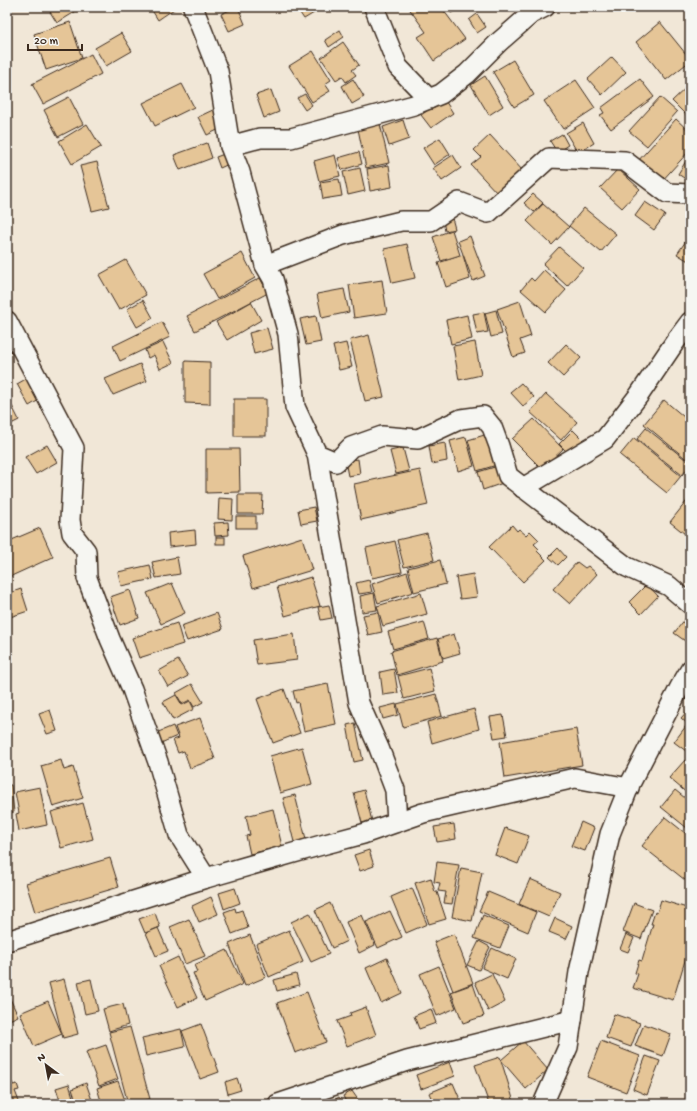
<svg xmlns="http://www.w3.org/2000/svg" width="697" height="1111" viewBox="0 0 697 1111" font-family="'Gochi Hand',sans-serif">
	<style>
		.building { fill: #e5c597; stroke: #3b2a1e }
		.lines { fill: none; stroke-linecap: round; stroke-linejoin: round }
		.street-casing { stroke: #3b2a1e; stroke-width: 22 }
		.street { stroke: #f6f6f2; stroke-width: 19 }
	</style>
	<rect width="100%" height="100%" fill="#f1e7d7"/>
	<filter id="ink" filterUnits="userSpaceOnUse"><feTurbulence type="fractalNoise" baseFrequency=".025" numOctaves="2"/><feDisplacementMap in="SourceGraphic" scale="8" xChannelSelector="R" yChannelSelector="G"/><feConvolveMatrix kernelMatrix="1 2 1 2 8 2 1 2 1" color-interpolation-filters="sRGB"/></filter>
	<g filter="url(#ink)">
		<g class="building">
			<path d="M47 7H83L57 23Z"/>
			<path d="M150 7H177L158 20Z"/>
			<path d="M236 7H238L245 24 229 31 221 14Z"/>
			<path d="M296 7H324L304 19Z"/>
			<path d="M408 7H441L465 39 434 61 418 37 426 32Z"/>
			<path d="M447 7H462L451 13Z"/>
			<path d="M477 14 486 27 477 33 469 20Z"/>
			<path d="M70 22 82 58 46 70 34 34Z"/>
			<path d="M660 22 690 59V61L666 80 636 42Z"/>
			<path d="M340 30 344 37 329 47 325 40Z"/>
			<path d="M121 33 132 51 106 66 95 48Z"/>
			<path d="M343 42 359 65 352 70 356 75 346 82 342 76 336 80 321 58Z"/>
			<path d="M313 51 331 80 325 84 330 91 312 102 289 66Z"/>
			<path d="M91 54 101 74 43 104 32 84Z"/>
			<path d="M612 57 626 72 602 95 588 79Z"/>
			<path d="M513 60 534 95 514 107 493 72Z"/>
			<path d="M485 76 503 106 489 115 471 85Z"/>
			<path d="M353 79 364 97 352 104 342 86Z"/>
			<path d="M640 79 654 97 611 129 600 115 604 113 601 108Z"/>
			<path d="M576 80 595 108 563 129 544 101Z"/>
			<path d="M182 84 194 107 155 126 143 103Z"/>
			<path d="M690 84V119L672 101Z"/>
			<path d="M271 90 279 112 264 118 256 95Z"/>
			<path d="M305 94 312 105 305 110 297 98Z"/>
			<path d="M69 97 83 124 58 137 44 110Z"/>
			<path d="M660 97 677 112 647 146 629 131Z"/>
			<path d="M444 99 453 113 431 128 421 115Z"/>
			<path d="M217 108 226 126 207 135 198 117Z"/>
			<path d="M676 119 690 132V150L660 183 637 162Z"/>
			<path d="M403 120 409 139 389 146 383 127Z"/>
			<path d="M583 123 594 143 578 153 566 133Z"/>
			<path d="M87 124 101 147 72 164 59 141Z"/>
			<path d="M380 124 389 163 366 168 358 129Z"/>
			<path d="M562 134 568 145 557 152 550 141Z"/>
			<path d="M490 135 523 171 498 194 471 165 481 157 474 150Z"/>
			<path d="M440 138 450 154 434 165 423 148Z"/>
			<path d="M207 143 212 158 180 170 174 155Z"/>
			<path d="M359 152 362 164 342 170 338 158Z"/>
			<path d="M227 153 231 163 220 168 216 157Z"/>
			<path d="M335 155 340 176 319 181 314 161Z"/>
			<path d="M453 155 461 168 442 181 433 168Z"/>
			<path d="M686 161 690 164V182L678 174Z"/>
			<path d="M97 162 109 207 92 211 80 166Z"/>
			<path d="M389 165 392 187 370 191 367 169Z"/>
			<path d="M360 168 365 191 348 195 343 172Z"/>
			<path d="M618 169 640 189 622 208 600 188Z"/>
			<path d="M339 179 342 196 323 199 320 182Z"/>
			<path d="M533 194 543 203 534 212 524 203Z"/>
			<path d="M645 202 665 215 654 230 635 216Z"/>
			<path d="M543 204 569 227 552 245 527 221Z"/>
			<path d="M584 208 616 234 601 252 569 226Z"/>
			<path d="M451 214 455 229 445 231 442 216Z"/>
			<path d="M452 230 460 255 441 261 433 237Z"/>
			<path d="M690 235V262L677 254Z"/>
			<path d="M470 236 485 276 473 281 458 241Z"/>
			<path d="M407 244 415 278 392 283 384 249Z"/>
			<path d="M559 247 583 268 567 286 543 264Z"/>
			<path d="M242 253 255 278 217 299 203 274Z"/>
			<path d="M463 255 470 279 446 287 438 263Z"/>
			<path d="M126 260 146 295 119 310 99 275Z"/>
			<path d="M544 270 566 290 546 312 521 290 531 278 534 281Z"/>
			<path d="M260 278 268 293 195 331 187 316Z"/>
			<path d="M382 280 387 313 354 318 349 285Z"/>
			<path d="M344 289 349 312 322 318 317 294Z"/>
			<path d="M143 300 153 318 137 327 127 309Z"/>
			<path d="M520 301 531 336 520 340 525 353 513 357 497 309Z"/>
			<path d="M251 302 261 320 227 340 216 322Z"/>
			<path d="M496 310 502 334 491 337 485 313Z"/>
			<path d="M484 312 488 332 477 334 473 314Z"/>
			<path d="M467 315 472 339 451 344 446 320Z"/>
			<path d="M316 316 321 342 306 345 300 319Z"/>
			<path d="M162 322 170 337 120 361 113 346Z"/>
			<path d="M267 328 273 349 254 354 249 333Z"/>
			<path d="M369 335 384 397 365 401 350 340Z"/>
			<path d="M163 342 173 363 160 369 154 355 148 358 145 350Z"/>
			<path d="M475 342 481 375 459 380 453 346Z"/>
			<path d="M346 343 352 367 339 370 333 346Z"/>
			<path d="M566 344 581 358 563 377 548 363Z"/>
			<path d="M185 361 210 362V404L185 403Z"/>
			<path d="M140 364 147 381 113 395 105 379Z"/>
			<path d="M31 376 44 397 29 406 17 384Z"/>
			<path d="M521 383 534 397 523 406 510 392Z"/>
			<path d="M7 391 12 399 7 402Z"/>
			<path d="M546 394 577 422 561 440 530 412Z"/>
			<rect x="234" y="399" width="32" height="37"/>
			<path d="M664 400 690 422V462L644 424Z"/>
			<path d="M12 406 19 420 7 426V408Z"/>
			<path d="M534 419 563 449 542 469 512 439Z"/>
			<path d="M646 428 690 463V466L682 475 637 439Z"/>
			<path d="M573 430 584 441 570 455 559 444Z"/>
			<path d="M491 433 500 464 477 471 468 440Z"/>
			<path d="M466 437 474 466 458 471 450 441Z"/>
			<path d="M634 438 681 476 667 493 620 455Z"/>
			<path d="M445 443 447 461 432 464 429 446Z"/>
			<path d="M47 445 57 462 36 474 25 457Z"/>
			<path d="M403 448 409 471 396 474 390 451Z"/>
			<path d="M206 449H239L240 492 206 493Z"/>
			<path d="M358 459 360 474 348 476 345 461Z"/>
			<path d="M498 466 503 483 483 490 478 472Z"/>
			<path d="M420 470 428 505 361 520 354 484Z"/>
			<path d="M238 495H263L262 514H238Z"/>
			<path d="M690 497V538L670 522Z"/>
			<path d="M219 498 233 499 232 520 218 519Z"/>
			<path d="M314 507 317 521 301 524 298 510Z"/>
			<rect x="236" y="516" width="20" height="12"/>
			<path d="M228 522 229 535 215 536 214 523Z"/>
			<path d="M512 525 517 531 519 529 526 535 530 531 539 540 534 544 539 549 537 551 546 560 523 582 489 547Z"/>
			<path d="M40 528 53 557 7 578V542Z"/>
			<path d="M195 530 196 544 169 547 168 533Z"/>
			<path d="M427 533 434 560 404 567 397 540Z"/>
			<rect x="216" y="537" width="9" height="7"/>
			<path d="M302 537 312 570 253 588 243 556Z"/>
			<path d="M395 541 402 572 372 578 366 548Z"/>
			<path d="M558 548 566 557 558 565 549 557Z"/>
			<path d="M177 557 180 574 156 578 152 562Z"/>
			<path d="M440 560 446 584 414 592 408 568Z"/>
			<path d="M577 562 585 568 588 566 597 574 570 604 553 589Z"/>
			<path d="M150 565 153 579 121 586 118 572Z"/>
			<path d="M407 572 413 592 378 603 372 584Z"/>
			<path d="M473 574 477 597 460 599 456 577Z"/>
			<path d="M311 577 320 606 285 616 277 587Z"/>
			<path d="M369 580 372 592 359 594 356 583Z"/>
			<path d="M172 583 185 613 161 624 147 593Z"/>
			<path d="M647 584 658 596 641 614 629 602Z"/>
			<path d="M21 589 28 611 7 618V594Z"/>
			<path d="M130 590 139 618 120 625 110 597Z"/>
			<path d="M374 593 377 610 362 612 360 596Z"/>
			<path d="M421 593 427 614 383 626 377 606Z"/>
			<path d="M329 605 332 618 321 620 318 607Z"/>
			<path d="M378 612 382 632 368 635 363 615Z"/>
			<path d="M217 613 223 629 187 641 181 626Z"/>
			<path d="M686 618 690 621V641L688 643 674 633Z"/>
			<path d="M424 622 429 639 393 649 388 632Z"/>
			<path d="M177 623 183 644 139 658 132 638Z"/>
			<path d="M294 634 297 660 257 665 253 640Z"/>
			<path d="M454 634 460 653 443 658 438 639Z"/>
			<path d="M437 638 443 661 397 675 391 651Z"/>
			<path d="M178 660 188 676 168 687 159 671Z"/>
			<path d="M429 668 435 691 404 699 398 676Z"/>
			<path d="M394 669 398 693 383 695 380 672Z"/>
			<path d="M192 684 203 702 194 707 190 700 182 704 176 693Z"/>
			<path d="M328 684 336 724 304 731 298 702 296 703 293 691Z"/>
			<path d="M284 689 300 733 273 743 257 699Z"/>
			<path d="M436 694 442 716 403 727 397 704Z"/>
			<path d="M176 695 182 705 190 701 194 709 173 720 163 702Z"/>
			<path d="M396 704 398 715 383 719 380 708Z"/>
			<path d="M690 708V726L681 718Z"/>
			<path d="M474 709 479 729 432 743 427 722Z"/>
			<path d="M50 710 57 731 47 734 39 714Z"/>
			<path d="M503 715 507 736 494 738 490 717Z"/>
			<path d="M200 718 215 759 190 768 184 751 178 753 173 740 179 738 175 727Z"/>
			<path d="M355 723 363 760 354 762 347 725Z"/>
			<path d="M173 726 177 736 161 743 156 733Z"/>
			<path d="M686 726 690 729V754L674 742Z"/>
			<path d="M576 729 582 765 505 778 500 742Z"/>
			<path d="M302 747 312 784 280 793 270 756Z"/>
			<path d="M61 760 64 770 73 767 83 798 53 807 41 766Z"/>
			<path d="M685 760 690 764V792L688 794 669 778Z"/>
			<path d="M7 785H11L14 812 7 813Z"/>
			<path d="M40 787 47 825 19 831 16 814 19 813 15 792Z"/>
			<path d="M364 790 372 821 362 823 354 793Z"/>
			<path d="M675 790 690 802V824L687 828 661 807Z"/>
			<path d="M295 795 306 839 294 842 283 798Z"/>
			<path d="M83 803 93 839 61 848 51 812Z"/>
			<path d="M273 809 282 846 250 854 246 836 250 835 246 816Z"/>
			<path d="M665 817 690 837V884L642 846Z"/>
			<path d="M581 822 594 828 585 851 571 846Z"/>
			<path d="M454 824 456 839 437 842 434 827Z"/>
			<path d="M505 828 529 836 518 864 495 855Z"/>
			<path d="M369 850 374 866 360 871 354 855Z"/>
			<path d="M110 858 119 887 35 912 26 883Z"/>
			<path d="M437 862 459 865 452 904 444 903 446 892 438 891 440 883 434 882Z"/>
			<path d="M461 868 482 872 472 921 452 917Z"/>
			<path d="M431 878 435 892H437L446 919 429 924 415 883Z"/>
			<path d="M530 879 560 892 549 917 519 904Z"/>
			<path d="M235 888 240 903 224 909 219 893Z"/>
			<path d="M412 888 427 924 406 933 391 897Z"/>
			<path d="M488 892 536 912 528 932 479 911Z"/>
			<path d="M211 897 218 914 199 922 192 906Z"/>
			<path d="M661 900 690 909V944L673 1000 633 988 638 974 635 973 639 960 642 961 653 924H651L655 912 657 913Z"/>
			<path d="M330 903 347 941 332 948 315 910Z"/>
			<path d="M634 903 652 910 641 939 623 932Z"/>
			<path d="M235 908 236 912 242 910 248 928 232 934 224 912Z"/>
			<path d="M390 911 402 937 378 948 366 922Z"/>
			<path d="M155 913 160 927 145 933 139 919Z"/>
			<path d="M310 913 329 954 311 962 291 922Z"/>
			<path d="M362 915 375 945 359 953 346 922Z"/>
			<path d="M483 915 509 926 500 948 474 938Z"/>
			<path d="M555 918 572 926 566 939 549 932Z"/>
			<path d="M189 919 205 956 185 964 170 927Z"/>
			<path d="M158 928 168 951 156 956 146 933Z"/>
			<path d="M289 930 303 962 269 977 256 944Z"/>
			<path d="M454 934 473 983 453 991 434 942Z"/>
			<path d="M626 934 634 938 628 952 620 949Z"/>
			<path d="M250 935 266 977 245 986 229 944Z"/>
			<path d="M479 941 490 947 479 970 467 965Z"/>
			<path d="M492 948 516 959 507 979 482 968Z"/>
			<path d="M227 950 243 984 205 1001 193 973 197 972 194 965Z"/>
			<path d="M178 957 197 998 178 1007 159 966Z"/>
			<path d="M387 958 402 993 381 1003 366 968Z"/>
			<path d="M439 966 456 1008 437 1016 420 974Z"/>
			<path d="M296 974 299 985 277 991 274 980Z"/>
			<path d="M492 974 505 1002 488 1011 475 982Z"/>
			<path d="M64 979 78 1034 63 1038 49 983Z"/>
			<path d="M91 979 98 1011 85 1014 78 982Z"/>
			<path d="M473 984 484 1016 463 1023 451 992Z"/>
			<path d="M7 992 18 1016 7 1021Z"/>
			<path d="M307 992 326 1042 295 1053 277 1003Z"/>
			<path d="M48 1001 62 1034 34 1046 20 1013Z"/>
			<path d="M123 1004 128 1025 109 1031 103 1009Z"/>
			<path d="M366 1007 376 1035 347 1046 337 1021 351 1016 350 1013Z"/>
			<path d="M431 1009 436 1023 419 1029 414 1016Z"/>
			<path d="M614 1014 640 1023 631 1047 606 1038Z"/>
			<path d="M201 1024 219 1072 200 1079 182 1031Z"/>
			<path d="M644 1024 671 1034 663 1056 635 1046Z"/>
			<path d="M130 1027 150 1099 128 1104 109 1032Z"/>
			<path d="M181 1029 185 1047 146 1056 142 1038Z"/>
			<path d="M523 1041 548 1070 526 1089 501 1060Z"/>
			<path d="M601 1041 640 1056 626 1092 587 1077Z"/>
			<path d="M106 1045 118 1079 99 1086 86 1052Z"/>
			<path d="M646 1056 660 1061 647 1095 633 1089Z"/>
			<path d="M500 1057 514 1102 507 1104H489L475 1065Z"/>
			<path d="M450 1062 455 1076 421 1089 416 1075Z"/>
			<path d="M237 1078 241 1090 228 1094 225 1082Z"/>
			<path d="M118 1081 126 1103 122 1104H102L97 1088Z"/>
			<path d="M12 1082 13 1085 17 1084 19 1090 15 1091 20 1104H7V1084Z"/>
			<path d="M86 1083 93 1103 77 1104 72 1089Z"/>
			<path d="M453 1083 462 1104H434L429 1093Z"/>
			<path d="M69 1084 75 1104H61L56 1088Z"/>
			<path d="M352 1091 361 1104H347L343 1096Z"/>
			<path d="M339 1097 344 1104H328Z"/>
		</g>
		<g class="lines">
			<g class="street-casing">
				<g id="street">
					<path d="M193 7 218 71 230 146 240 172 265 265 273 279 288 334 295 407 317 454 336 462 351 447 382 436 418 439 461 419 483 416 492 427 499 446 508 476 627 567 669 586 690 604"/>
					<path d="M374 7 398 67 429 99"/>
					<path d="M230 146 260 138H291L414 105 441 94 467 74 499 42 531 14 545 7"/>
					<path d="M265 265 343 235 401 221H431L459 202 488 213 549 158 625 161 667 193 690 194"/>
					<path d="M7 321 74 448 70 520 72 533 86 551 87 578 110 639 132 689 158 762 179 835 206 878"/>
					<path d="M317 454 359 703 379 748 395 790 397 822"/>
					<path d="M523 488 605 439 639 395 675 342 690 322"/>
					<path d="M7 941 206 878 318 846 363 834 423 813 575 778 629 788"/>
					<path d="M278 1104 407 1061 572 1020"/>
					<path d="M543 1104 568 1047 579 972 610 834 630 784 680 687 690 670"/>
				</g>
			</g>
			<use href="#street" class="street"/>
		</g>
	</g>
	<rect width="697" height="1111" fill="none" stroke="#f6f6f2" stroke-width="24"/>
	<rect x="12" y="12" width="673" height="1087" fill="none" stroke="#3b2a1e" stroke-width="1.5" filter="url(#ink)"/>
	<g transform="translate(46 1065) rotate(328)" stroke="#f6f6f2" stroke-width="3" paint-order="stroke">
	<path d="M0-3L7 15L0 10L-7 15Z" fill="#3b2a1e"/>
	<text y="-6" font-size="11" font-weight="bold" text-anchor="middle" fill="#3b2a1e">N</text>
	</g>
	<path d="M28 44v6h54v-6" fill="none" stroke="#3b2a1e" stroke-width="2"/>
	<text x="34" y="44" font-size="12" fill="#3b2a1e" stroke="#f6f6f2" stroke-width="3" paint-order="stroke">20 m</text>
</svg>
